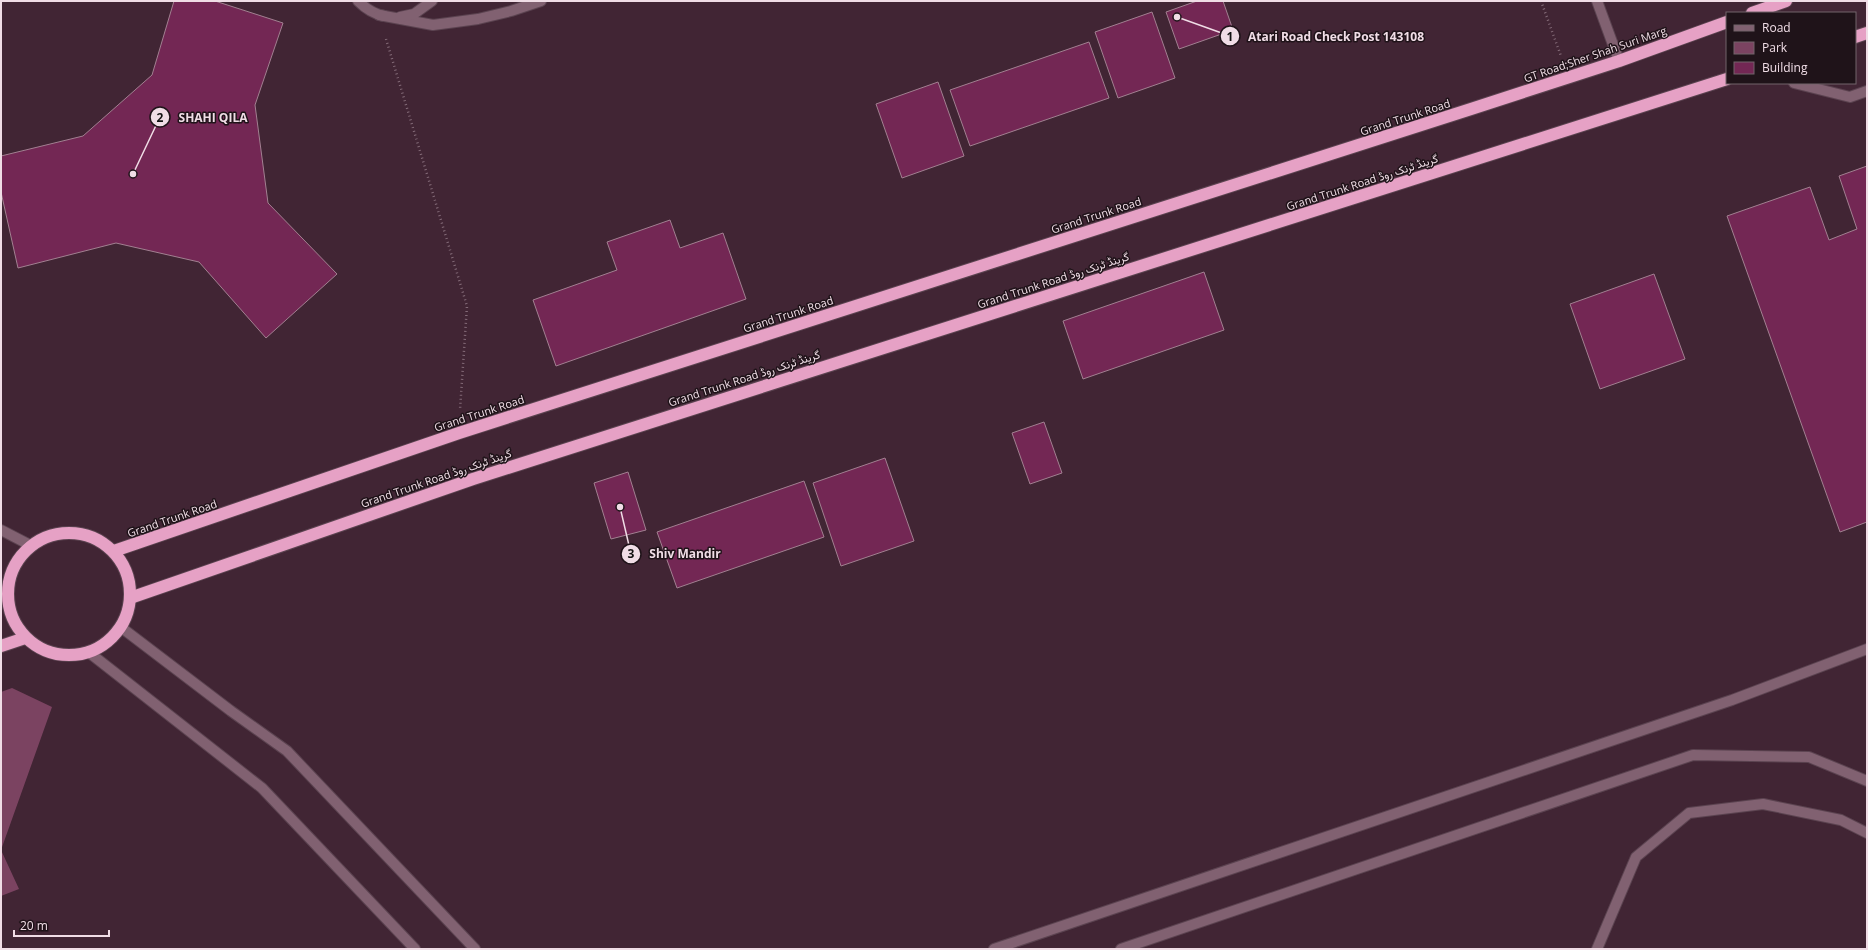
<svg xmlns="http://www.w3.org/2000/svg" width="1868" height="950" viewBox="0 0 1868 950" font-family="'Open Sans',Vazirmatn,sans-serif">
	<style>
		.green { fill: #7b4361 }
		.building { fill: #732754; stroke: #a28091 }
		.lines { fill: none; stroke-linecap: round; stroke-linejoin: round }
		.minor-casing { stroke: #5b4350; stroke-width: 12 }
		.highway-casing { stroke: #5b4350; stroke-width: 14 }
		.path { stroke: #836a77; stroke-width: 2.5; stroke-dasharray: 1 3; stroke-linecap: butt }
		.minor { stroke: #816171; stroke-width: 10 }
		.highway { stroke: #e6a1c5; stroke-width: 12 }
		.labels { text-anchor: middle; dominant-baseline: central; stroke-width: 3; stroke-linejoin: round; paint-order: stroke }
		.street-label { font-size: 11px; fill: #f0dde6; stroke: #1f1319 }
		.leader { fill: none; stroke: #f0dde6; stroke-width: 1.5 }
		.callout-dot { fill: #f0dde6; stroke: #1f1319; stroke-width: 1.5 }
		.mark-label { font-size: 12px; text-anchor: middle; font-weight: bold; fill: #111 }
		.callout-label { font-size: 12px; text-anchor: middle; font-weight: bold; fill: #f0dde6; stroke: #1f1319; stroke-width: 3; stroke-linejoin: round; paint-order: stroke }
	</style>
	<rect width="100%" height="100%" fill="#412534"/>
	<path class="green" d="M12 688 52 707 1 850 19 889 1 896V692Z"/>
	<g class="building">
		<path d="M174 1H215L283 23 255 105 268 203 337 274 266 338 199 262 116 243 18 268 1 192V156L83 136 152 75Z"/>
		<path d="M1197 1H1223L1233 30 1179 49 1166 12Z"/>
		<path d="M1152 12 1175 78 1118 98 1095 32Z"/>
		<path d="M1089 42 1109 98 970 146 950 90Z"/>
		<path d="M938 82 964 156 902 178 876 104Z"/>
		<path d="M1867 166V522L1840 532 1727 216 1810 187 1829 240 1857 229 1839 176Z"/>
		<path d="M670 220 680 248 723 233 746 299 556 366 533 300 617 270 607 242Z"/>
		<path d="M1204 272 1224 330 1083 379 1063 321Z"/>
		<path d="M1654 274 1685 359 1600 389 1570 304Z"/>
		<path d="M1044 422 1062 473 1030 484 1012 433Z"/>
		<path d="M885 458 914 541 841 566 813 483Z"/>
		<path d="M628 472 646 530 611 539 594 483Z"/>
		<path d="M804 481 824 537 677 588 657 532Z"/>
	</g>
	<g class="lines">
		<g class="minor-casing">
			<g id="minor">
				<path d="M358 1C365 8 374 14 384 16"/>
				<path d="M1597 1 1619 61"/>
				<path d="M379 15 433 25 478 19 511 11 541 1"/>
				<path d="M400 17 414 14 432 1"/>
				<path d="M1794 83 1850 97 1867 91"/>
				<path d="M1 530 30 545"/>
				<path d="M122 628 231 711 287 751 475 949"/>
				<path d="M91 654 262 788 415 949"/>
				<path d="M994 949 1732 700 1867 649"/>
				<path d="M1121 949 1693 755 1809 757 1867 781"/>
				<path d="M1597 949 1636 857 1689 813 1763 804 1841 820 1867 833"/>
			</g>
		</g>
		<g class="highway-casing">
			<g id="highway">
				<path d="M1752 13 1786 1"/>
				<path d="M1855 37 1867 33"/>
				<circle cx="69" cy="594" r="61"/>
				<path d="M114 551 459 433 1471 109 1619 61 1727 22"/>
				<path d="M130 598 473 479 1727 79"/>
				<path d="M1 646 25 638"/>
			</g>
		</g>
		<g class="path">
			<path d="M1541 1 1561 56"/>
			<path d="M386 39 467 306 460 410"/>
		</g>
		<use href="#minor" class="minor"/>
		<use href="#highway" class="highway"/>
	</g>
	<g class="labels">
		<g class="street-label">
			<text transform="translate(1595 54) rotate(-19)">GT Road;Sher Shah Suri Marg</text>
			<text transform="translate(1405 117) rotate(-18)">Grand Trunk Road</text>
			<text transform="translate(1362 182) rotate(-18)">Grand Trunk Road گرینڈ ٹرنک روڈ</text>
			<text transform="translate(1096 215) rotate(-18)">Grand Trunk Road</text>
			<text transform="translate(1053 280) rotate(-18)">Grand Trunk Road گرینڈ ٹرنک روڈ</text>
			<text transform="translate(788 314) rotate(-18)">Grand Trunk Road</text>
			<text transform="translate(744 378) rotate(-18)">Grand Trunk Road گرینڈ ٹرنک روڈ</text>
			<text transform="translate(479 413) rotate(-18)">Grand Trunk Road</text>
			<text transform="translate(436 478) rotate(-19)">Grand Trunk Road گرینڈ ٹرنک روڈ</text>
			<text transform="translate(172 518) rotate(-19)">Grand Trunk Road</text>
		</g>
	</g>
	<path class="leader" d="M1177 17L1230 36M133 174L160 117M620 507L631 554"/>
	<g class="callout-dot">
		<circle cx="1177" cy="17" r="4"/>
		<circle cx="133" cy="174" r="4"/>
		<circle cx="620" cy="507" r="4"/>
		<circle cx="1230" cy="36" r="10"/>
		<circle cx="160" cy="117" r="10"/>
		<circle cx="631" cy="554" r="10"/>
	</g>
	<g class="mark-label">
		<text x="1230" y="41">1</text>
		<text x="160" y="122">2</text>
		<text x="631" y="558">3</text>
	</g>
	<g class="callout-label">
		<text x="1336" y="41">Atari Road Check Post 143108</text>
		<text x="213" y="122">SHAHI QILA</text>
		<text x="685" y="558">Shiv Mandir</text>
	</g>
	<rect width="1868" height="950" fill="none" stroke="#f0dde6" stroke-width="4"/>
	<rect x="1726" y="12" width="130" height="72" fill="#1f1319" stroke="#73646b"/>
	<rect x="1734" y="25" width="20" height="6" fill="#816171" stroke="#73646b"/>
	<text x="1762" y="32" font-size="12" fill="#f0dde6">Road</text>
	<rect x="1734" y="42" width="20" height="12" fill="#7b4361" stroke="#73646b"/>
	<text x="1762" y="52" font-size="12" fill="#f0dde6">Park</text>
	<rect x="1734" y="62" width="20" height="12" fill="#732754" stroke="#73646b"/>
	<text x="1762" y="72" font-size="12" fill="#f0dde6">Building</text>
	<path d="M14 930v6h95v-6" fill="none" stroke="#f0dde6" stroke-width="2"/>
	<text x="20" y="930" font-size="12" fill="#f0dde6" stroke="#1f1319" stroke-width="3" paint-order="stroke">20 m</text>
</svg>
